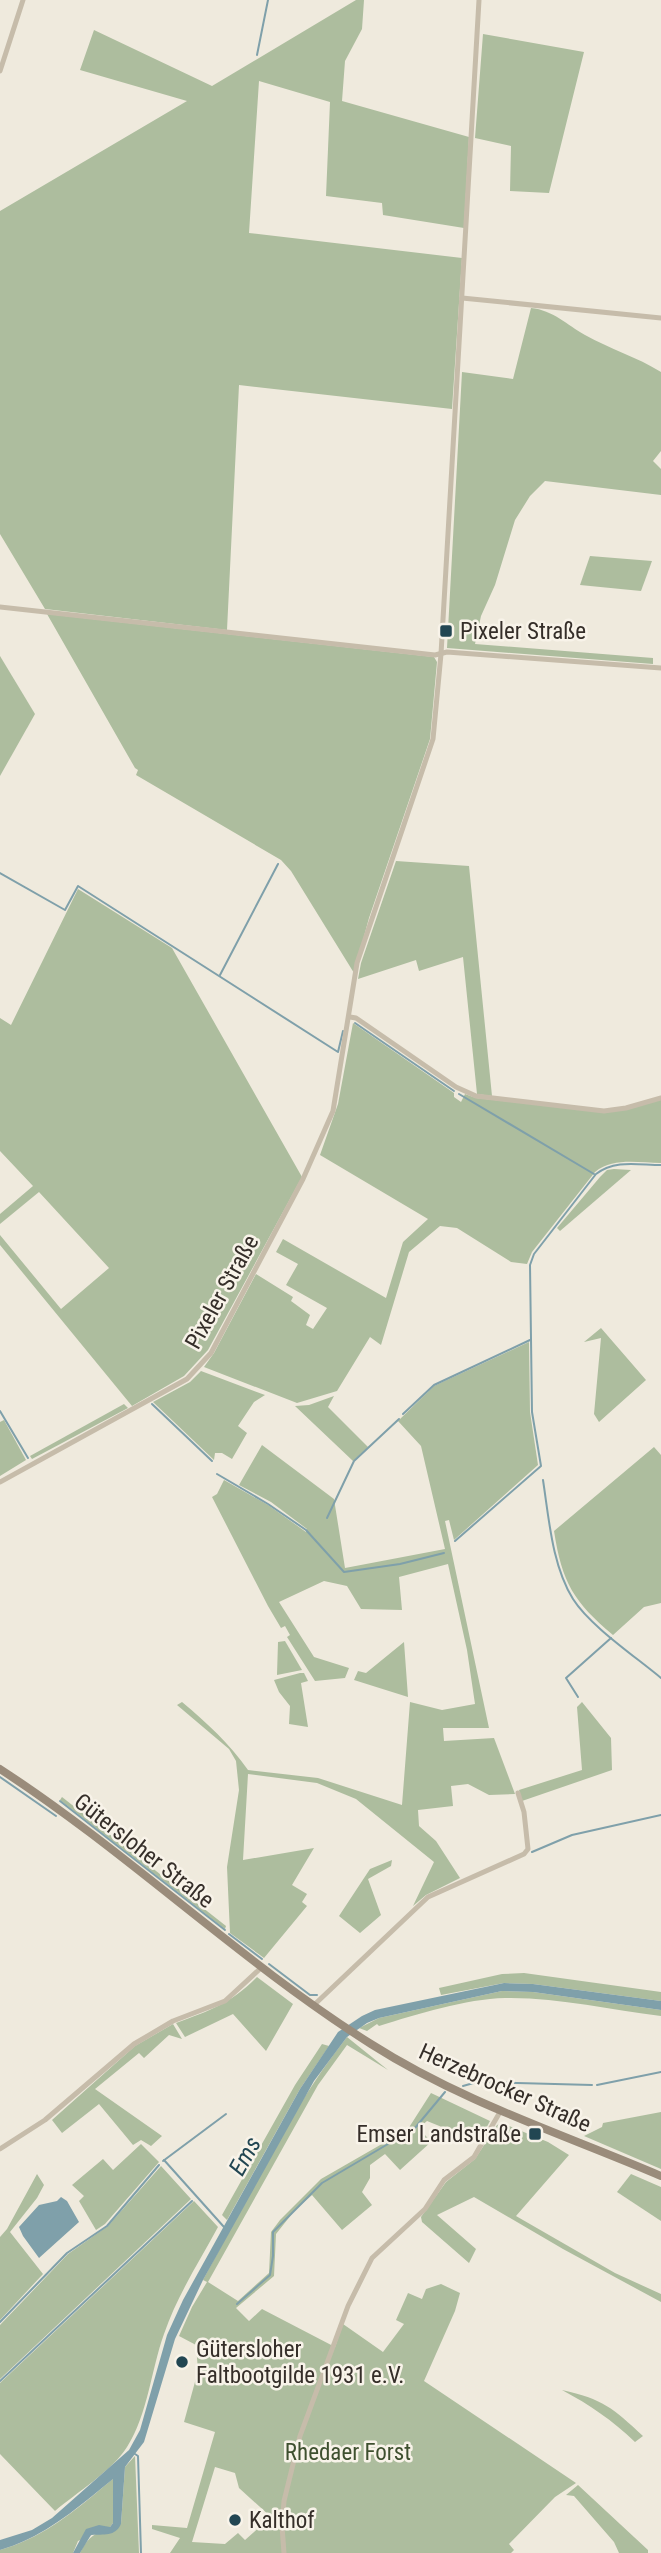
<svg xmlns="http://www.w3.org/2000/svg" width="661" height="2553" viewBox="0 0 661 2553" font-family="'Roboto Condensed',sans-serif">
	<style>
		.green { fill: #adbd9e; fill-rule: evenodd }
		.water { fill: #7fa0aa }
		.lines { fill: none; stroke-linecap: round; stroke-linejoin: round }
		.stream { stroke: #7fa0aa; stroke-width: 2 }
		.street { stroke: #c6bcaa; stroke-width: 5 }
		.secondary { stroke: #9a8c7b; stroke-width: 8 }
		.poi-dot { fill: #224652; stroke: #f8f3e9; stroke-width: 2.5 }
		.labels { text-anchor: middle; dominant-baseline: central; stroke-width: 5; stroke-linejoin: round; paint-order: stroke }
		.poi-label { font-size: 23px; fill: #352e29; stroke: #f8f3e9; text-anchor: start }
		.street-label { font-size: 23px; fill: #352e29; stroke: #f8f3e9 }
		.park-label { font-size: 23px; fill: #3e502f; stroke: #f8f3e9 }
		.water-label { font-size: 24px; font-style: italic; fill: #224652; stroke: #f8f3e9 }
	</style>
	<rect width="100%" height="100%" fill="#efeadd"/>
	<g class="green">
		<path d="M356 0H364L362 29 345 61 342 101 469 137 464 228 383 215 382 203 326 196 330 102 259 81 249 233 462 258 452 409 239 385 227 630 45 609 0 534V211L187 101 80 70 94 30 212 86Z"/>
		<path d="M483 34 584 52 549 193 510 191 511 146 475 138Z"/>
		<path d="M531 308C553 310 567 325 585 335 610 349 637 357 661 372V451L653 461 661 469V495L545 481 530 496 515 520 495 585 481 616 475 644 653 658V664L447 648 462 372 513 379Z"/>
		<path d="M590 556 652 561 641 591 580 585Z"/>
		<path d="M47 614 434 657 437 662 430 739 369 918 354 973 291 871 281 860 136 775 138 770 135 768Z"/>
		<path d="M0 656 35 714 0 776Z"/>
		<path d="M396 861 469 866 492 1096 477 1094 463 957 419 971 416 960 358 979 361 963Z"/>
		<path d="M78 889 172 948 302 1177 208 1350 184 1376 132 1406 0 1245V1235L61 1309 109 1268 39 1192 0 1224V1214L33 1186 0 1151V1018L11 1025Z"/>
		<path d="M353 1023 454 1093V1097L461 1102 465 1094 476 1098 604 1112 661 1099V1163C638 1163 614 1157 595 1172L532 1252 527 1264 511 1262 457 1228 440 1226 409 1252 381 1345 370 1337 337 1391 297 1403 204 1367 214 1353 256 1274 293 1297 291 1301 310 1315 306 1325 313 1329 327 1308 286 1285 298 1264 276 1252 283 1239 386 1298 403 1242 428 1219 320 1155 338 1104Z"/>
		<path d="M614 1169 631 1170 560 1231 557 1228 600 1177 607 1170Z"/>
		<path d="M601 1328 646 1380 599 1422 594 1414 601 1338 584 1342Z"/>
		<path d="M529 1342 530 1412 538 1465 454 1540 449 1520 445 1521 489 1728H443L444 1741 494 1738 515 1794 489 1795 468 1784 451 1786 453 1806 418 1810 419 1826 436 1841 460 1878 426 1895 413 1906 434 1862 356 1799 317 1783 248 1774 243 1860 314 1848 292 1885 307 1894 302 1902 307 1906 264 1958 230 1933 227 1867 239 1790 236 1761 229 1749 177 1705 182 1702C207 1723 229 1743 248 1770L318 1778 402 1805 410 1702 442 1710 475 1704 467 1650 448 1564 399 1577 402 1610 361 1609 347 1586 324 1581 279 1602 314 1657 349 1668 345 1678 315 1681 287 1637 290 1635 285 1626 281 1628 268 1606 212 1497 217 1494 224 1480 268 1505 306 1532 307 1529 271 1502 239 1485 262 1445 334 1499 345 1568 445 1549 421 1446 398 1421 434 1386Z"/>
		<path d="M201 1371 265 1395 254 1402 238 1426 247 1433 232 1459 222 1453H215L214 1460 153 1402 190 1382Z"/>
		<path d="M334 1396 328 1407 368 1447 353 1461 295 1406 309 1405Z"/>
		<path d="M124 1404 128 1408 32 1459 30 1456Z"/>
		<path d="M4 1420 26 1460 0 1476V1422Z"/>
		<path d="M654 1447 661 1455V1603L644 1607 613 1635C574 1602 562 1583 554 1531Z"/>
		<path d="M285 1641 302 1670 277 1675 278 1642Z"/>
		<path d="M404 1642 408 1697 354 1680 358 1671 366 1673Z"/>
		<path d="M300 1673H304L308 1681 301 1683 308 1727 289 1724 290 1706 279 1692 274 1680Z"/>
		<path d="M582 1702 611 1738 612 1770 522 1801 519 1790 582 1770 577 1707Z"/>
		<path d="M62 1797 226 1926 225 1929 60 1800Z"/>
		<path d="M392 1860 391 1866 368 1879 381 1915 360 1933 339 1916 370 1869Z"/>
		<path d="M524 1973 661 1992V2001L533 1984 504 1983 441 1995 439 1988 502 1974Z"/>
		<path d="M257 1977 293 2004 266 2051 233 2014 185 2037 176 2023C211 2010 230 2004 257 1977Z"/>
		<path d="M502 1991 533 1992 661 2010V2016C610 2010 557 1997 505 1998 466 1999 417 2014 379 2026L377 2024 367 2031 359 2028 379 2018Z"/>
		<path d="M173 2024 182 2039 169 2035 144 2058 139 2053 95 2089 162 2136 151 2146 141 2140 133 2145 99 2104 62 2133 52 2120 135 2046Z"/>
		<path d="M347 2037 388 2070 347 2045 318 2085 208 2282 238 2301 269 2273 271 2232 280 2220 321 2179 408 2129 431 2093 490 2121 479 2142 427 2121 419 2128 431 2142 400 2170 385 2154 370 2165V2178L362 2192 372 2205 342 2230 312 2195 295 2210 276 2234 274 2276 236 2308 249 2321 262 2309 335 2347 343 2324 383 2352 404 2324 396 2320 408 2293 422 2299 426 2289 441 2284 460 2293 455 2311 424 2381 576 2483 555 2497 509 2544 514 2550 511 2553H170L180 2538 152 2529V2525L187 2528 215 2432 184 2422 198 2371 196 2345 179 2336 192 2307 207 2282 203 2280C248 2198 289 2110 347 2037ZM215 2467 235 2473 239 2488 271 2517 245 2540 238 2533 225 2544 192 2542Z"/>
		<path d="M322 2044 329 2046 300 2089 227 2220 222 2215 295 2085Z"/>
		<path d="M661 2112V2169L584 2136 602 2127 603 2123Z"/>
		<path d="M502 2123 548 2142 569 2155 516 2216 615 2273 661 2294V2302L563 2249 474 2197 437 2215 476 2249 469 2263 422 2222 421 2217 446 2182 475 2159 497 2125Z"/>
		<path d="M141 2144 159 2162 105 2224 96 2230 79 2201 84 2196 72 2185 103 2159 113 2170Z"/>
		<path d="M161 2166 191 2199 0 2379V2325L68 2254 108 2226Z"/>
		<path d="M37 2174 44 2185 37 2198 10 2232 43 2274 0 2320V2237L7 2229Z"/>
		<path d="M631 2174 661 2187V2221L617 2192Z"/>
		<path d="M194 2201 218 2227C199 2262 177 2296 164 2334 151 2370 148 2414 127 2447 113 2470 76 2493 55 2511L0 2454V2383Z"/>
		<path d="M562 2390C603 2399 613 2408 643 2436L635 2442C612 2420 590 2405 562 2390Z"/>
		<path d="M135 2456 139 2553H80C90 2532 100 2532 121 2524L125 2467Z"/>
		<path d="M114 2478 113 2523 110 2527 78 2541 73 2553H0V2550C46 2537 78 2508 114 2478Z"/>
		<path d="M578 2485 648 2550V2553H619L614 2542 574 2496 566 2495Z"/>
	</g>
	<g class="water">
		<path d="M504 1983 533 1984 661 2001V2010L533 1992 502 1991 379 2018 367 2023 347 2037 314 2081 203 2280 175 2339 144 2442 125 2467 121 2524C115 2537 104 2534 91 2535L80 2553H73L86 2529 99 2525 110 2527 113 2523V2479C77 2508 45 2537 0 2550V2540L32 2530 52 2518 129 2450 140 2430 167 2335 183 2300 300 2089 338 2032 362 2016 375 2010Z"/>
		<path d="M61 2197 67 2201 79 2222 39 2258 23 2236 19 2227 39 2205 57 2201Z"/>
	</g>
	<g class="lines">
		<g class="stream">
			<path d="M257 55 268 0"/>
			<path d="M0 873 65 910 78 886 338 1052 343 1031"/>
			<path d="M220 975 278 864"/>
			<path d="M355 1023 454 1091"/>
			<path d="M459 1094 594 1174"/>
			<path d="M152 1404 212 1461"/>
			<path d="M0 1411 28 1458"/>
			<path d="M403 1414 434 1385 530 1340"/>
			<path d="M217 1474 268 1504 306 1530 344 1572 400 1564 444 1553"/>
			<path d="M543 1480C549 1519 552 1565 573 1599 590 1626 636 1657 661 1678"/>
			<path d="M327 1518 354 1461 399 1419"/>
			<path d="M455 1541 541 1466 532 1412 530 1265 534 1254 596 1174C615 1159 639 1165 661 1165"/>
			<path d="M578 1697 566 1678 611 1638"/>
			<path d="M0 1777 56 1816"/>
			<path d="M60 1801 225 1930"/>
			<path d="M532 1852 572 1835 661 1815"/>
			<path d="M229 1934 262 1959"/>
			<path d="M269 1964 310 1995H317"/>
			<path d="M597 2085 661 2072"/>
			<path d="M463 2086 477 2082 592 2085"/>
			<path d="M164 2160 224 2227"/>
			<path d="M163 2161 226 2114"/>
			<path d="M237 2304 270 2275 273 2256V2232L322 2183 415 2128 445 2092"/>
			<path d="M0 2322 67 2253 107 2226 159 2165"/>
			<path d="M0 2381 192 2201"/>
			<path d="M135 2454 138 2456 141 2553"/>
		</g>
		<g class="street">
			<path d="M0 71 23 0"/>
			<path d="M462 298 661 318"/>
			<path d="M0 607 435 655 447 652 661 668"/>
			<path d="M350 1017 356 1018 456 1087 476 1096 604 1111 626 1108 661 1098"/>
			<path d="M0 1482 187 1379 211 1353 303 1179 333 1111 357 963 433 739 441 654 479 0"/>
			<path d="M314 2005 428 1897 524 1854 528 1849 524 1812 518 1793"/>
			<path d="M0 2149 45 2120 134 2044 173 2021 225 2001 262 1967"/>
			<path d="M284 2553 282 2526 284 2501 300 2436 348 2306 372 2258 425 2209 444 2180 474 2157 500 2112"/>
		</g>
		<path class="secondary" d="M0 1769C129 1853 241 1962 371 2044 462 2102 563 2134 661 2176"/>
	</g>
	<g class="poi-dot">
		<rect x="439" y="624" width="14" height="14" rx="3.5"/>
		<rect x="528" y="2127" width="14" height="14" rx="3.5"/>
		<circle cx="182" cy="2362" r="7"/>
		<circle cx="235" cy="2520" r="7"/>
	</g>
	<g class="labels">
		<g class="poi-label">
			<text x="460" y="631">Pixeler Straße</text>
			<text x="521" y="2134" text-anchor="end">Emser Landstraße</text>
			<text x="196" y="2349">Gütersloher<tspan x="196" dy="26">Faltbootgilde 1931 e.V.</tspan></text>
			<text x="249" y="2520">Kalthof</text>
		</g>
		<g class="street-label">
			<text transform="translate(222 1292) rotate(-61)">Pixeler Straße</text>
			<text transform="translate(144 1851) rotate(38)">Gütersloher Straße</text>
			<text transform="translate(505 2088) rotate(24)">Herzebrocker Straße</text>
		</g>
		<g class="park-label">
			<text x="348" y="2452">Rhedaer Forst</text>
		</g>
		<g class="water-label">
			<text transform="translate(245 2156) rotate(-61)">Ems</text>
		</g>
	</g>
</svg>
